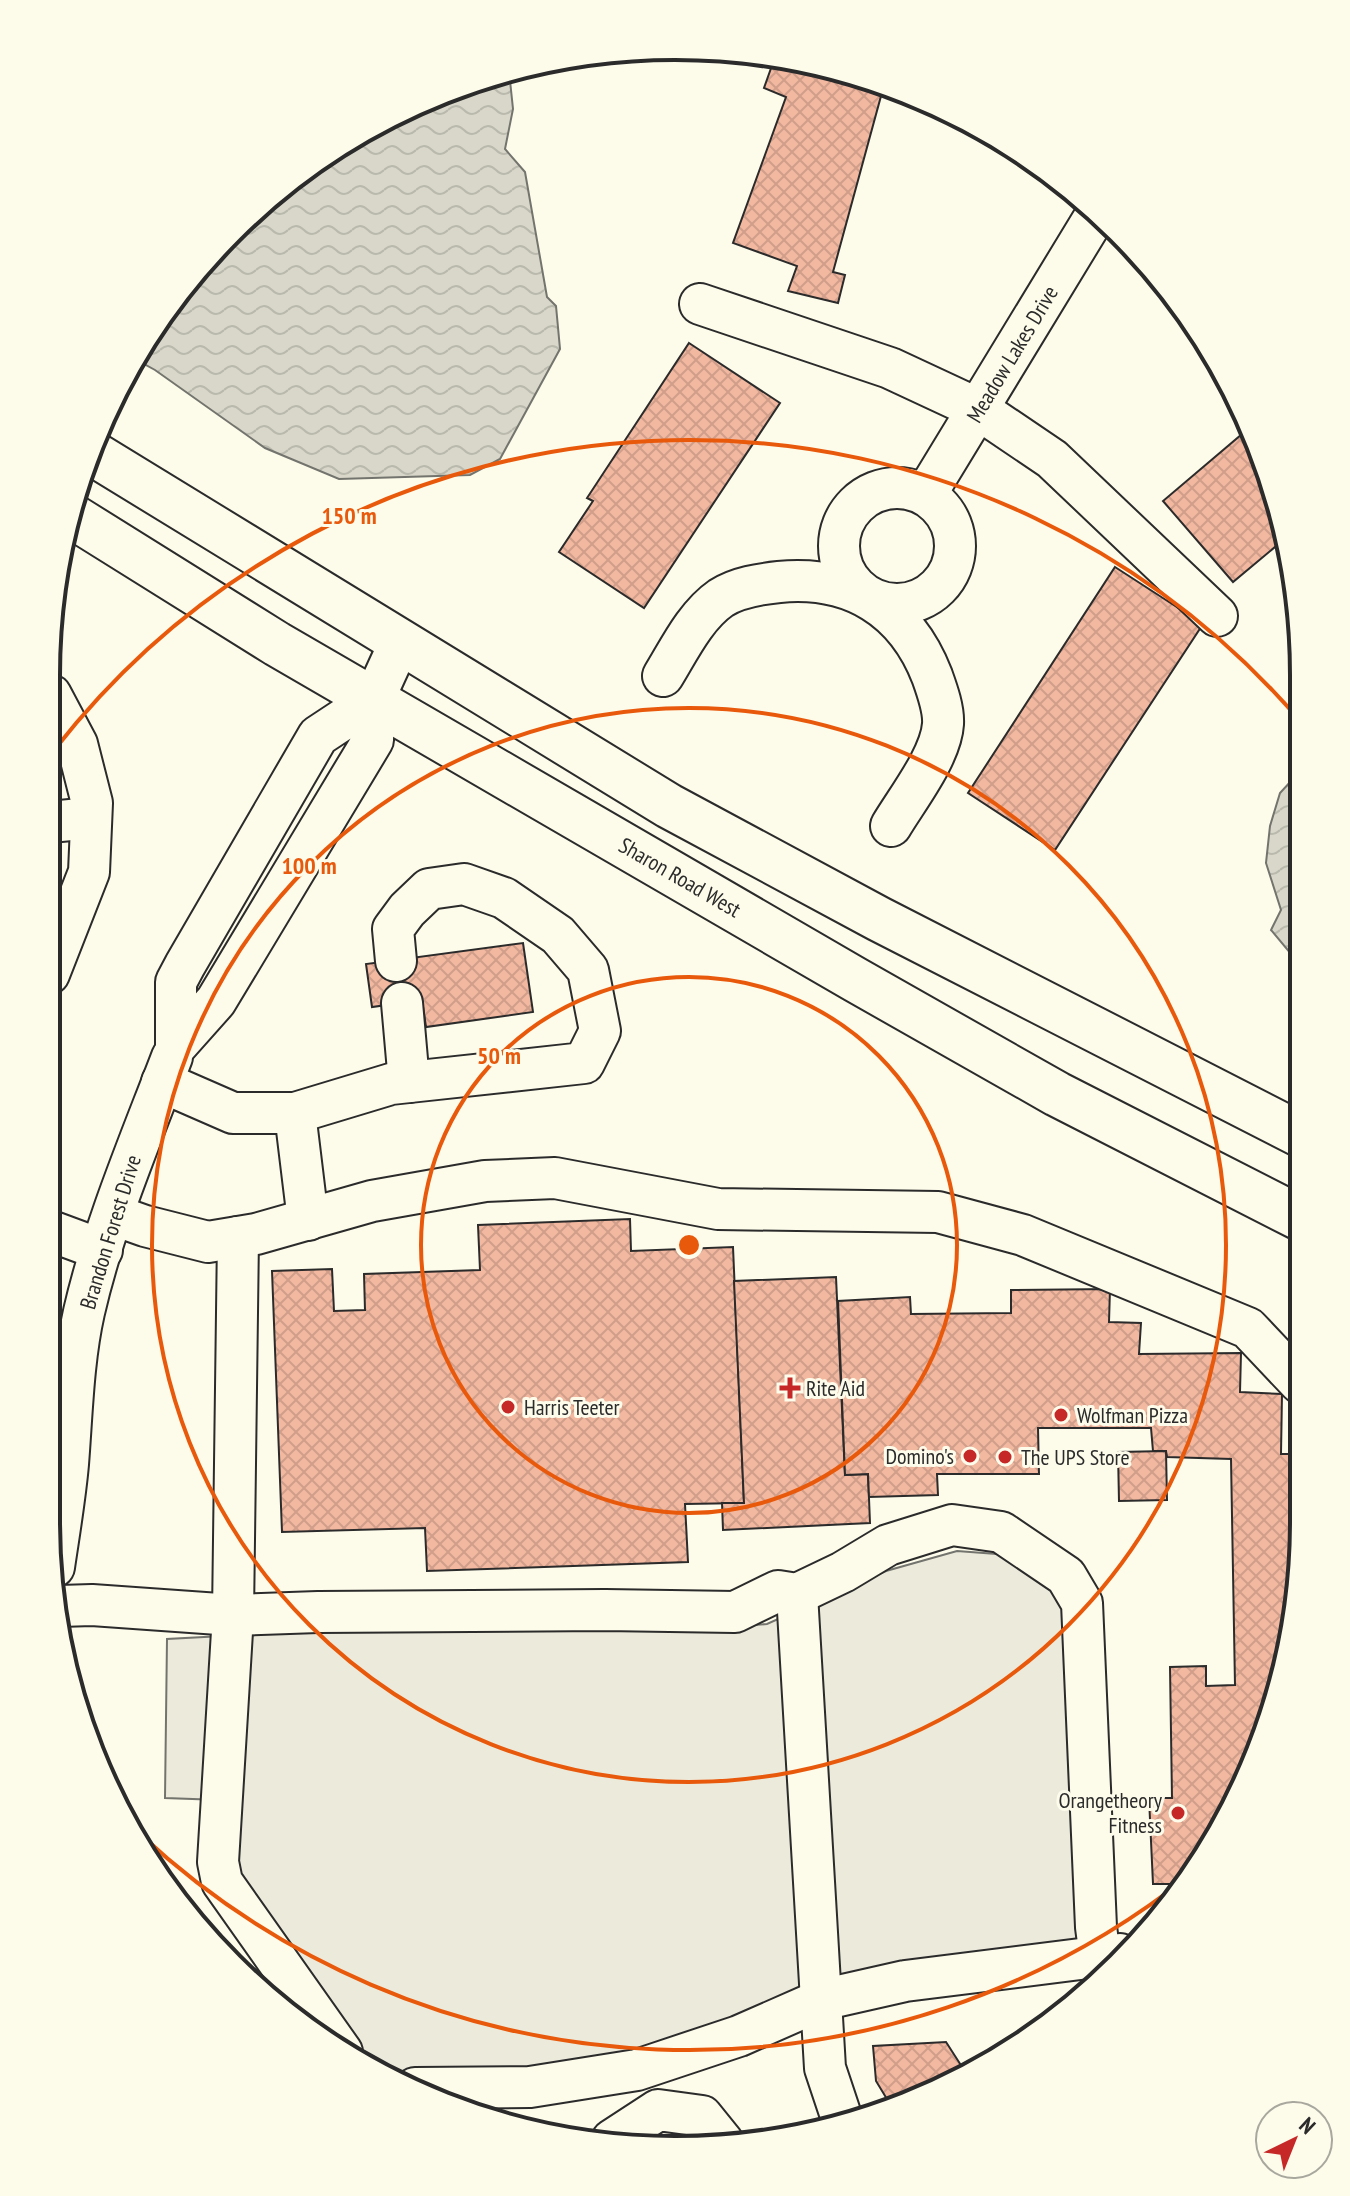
<svg xmlns="http://www.w3.org/2000/svg" width="1350" height="2196" viewBox="0 0 1350 2196" font-family="'PT Sans Narrow',sans-serif">
	<style>
		.parking { fill: #eceadb; stroke: #74746e; stroke-width: 2 }
		.water { fill: url(#water-waves); stroke: #74746e; stroke-width: 2 }
		.building { fill: url(#building-cross-hatch); stroke: #2b2b2b; stroke-width: 2 }
		.lines { fill: none; stroke-linecap: round; stroke-linejoin: round }
		.minor-casing { stroke: #2b2b2b; stroke-width: 44 }
		.major-casing { stroke: #2b2b2b; stroke-width: 48 }
		.minor { stroke: #fdfbea; stroke-width: 40 }
		.major { stroke: #fdfbea; stroke-width: 44 }
		.ring { fill: none; stroke: #e8590c; stroke-width: 4 }
		.poi-dot { fill: #c62828; stroke: #fdfbea; stroke-width: 3 }
		.labels { text-anchor: middle; dominant-baseline: central; stroke-width: 6; stroke-linejoin: round; paint-order: stroke }
		.street-label { font-size: 22px; fill: #2b2b2b; stroke: #fdfbea }
		.poi-label { font-size: 22px; fill: #2b2b2b; stroke: #fdfbea; text-anchor: start }
		.rim { fill: none; stroke: #2b2b2b; stroke-width: 4 }
		.centre { fill: #e8590c; stroke: #fdfbea; stroke-width: 4 }
		.ring-label { font-size: 24px; text-anchor: middle; font-weight: bold; fill: #e8590c; stroke: #fdfbea; stroke-width: 6; stroke-linejoin: round; paint-order: stroke }
	</style>
	<defs>
		<pattern id="water-waves" width="16" height="10" patternUnits="userSpaceOnUse" patternTransform="scale(2)"><rect width="16" height="10" fill="#d8d7c9"/><path d="M0 5q4-4 8 0t8 0" fill="none" stroke="#bab9ad"/></pattern>
		<pattern id="building-cross-hatch" width="8" height="8" patternUnits="userSpaceOnUse" patternTransform="scale(2)"><rect width="8" height="8" fill="#f2b8a0"/><path d="M0 0l8 8M0 8l8-8" fill="none" stroke="#d09e8a"/></pattern>
	</defs>
	<rect width="100%" height="100%" fill="#fdfbea"/>
	<path class="parking" d="M957 1551 1010 1555 1082 1603 1098 1956 738 2036 415 2088 342 2052 222 1882 220 1800 165 1798 167 1639 561 1618 687 1630 767 1624 886 1571Z"/>
	<g class="water">
		<path d="M509 71 513 109 505 149 525 172 547 297 556 306 560 349 500 459 470 475 339 479 265 448 155 370 137 360 176 292 260 202 360 131 472 80Z"/>
		<path d="M1302 769 1301 966 1271 930 1281 910 1266 863 1270 826 1280 793Z"/>
	</g>
	<g class="building">
		<path d="M775 57 837 67 884 85 833 272 845 275 838 303 788 291 797 266 733 243 786 97 764 88Z"/>
		<path d="M689 343 780 403 644 608 559 552 593 501 587 498Z"/>
		<path d="M1248 429 1282 512 1287 537 1233 582 1163 501Z"/>
		<path d="M1115 567 1203 624 1055 850 968 793Z"/>
		<path d="M523 943 533 1012 426 1027 422 1000 372 1007 366 964Z"/>
		<path d="M630 1219 631 1251 733 1247 744 1503 685 1504 688 1562 427 1571 425 1528 282 1532 272 1271 332 1269 334 1311 365 1310 364 1274 480 1270 478 1225Z"/>
		<path d="M836 1277 845 1475 868 1474 870 1523 723 1530 722 1503H744L734 1281Z"/>
		<path d="M1110 1289 1109 1322 1141 1323 1139 1354 1241 1353 1240 1392 1282 1394 1281 1454H1299V1603L1256 1761 1185 1884H1153L1149 1798H1172L1170 1667 1206 1666V1686L1235 1685 1231 1459 1167 1457 1166 1451H1153L1151 1428H1038L1039 1474H937L938 1495 869 1497 868 1474 845 1475 838 1301 910 1297 911 1314 1011 1313V1290Z"/>
		<path d="M1166 1451 1167 1500 1119 1501 1118 1452Z"/>
		<path d="M946 2042 966 2073 893 2109 876 2081 873 2046Z"/>
		<path d="M654 2131 666 2149 635 2144Z"/>
	</g>
	<g class="lines">
		<g class="minor-casing">
			<g id="minor">
				<path d="M700 304 890 368 978 409 1052 459 1217 616"/>
				<circle cx="897" cy="546" r="58"/>
				<path d="M926 494 1097 213"/>
				<path d="M663 676C679 650 695 616 721 598 738 587 760 584 779 582 852 575 906 609 932 676 937 690 944 709 943 724 941 756 907 799 891 826"/>
				<path d="M374 699 318 736 185 965 176 982V1046L216 1001 373 740 374 699 400 642"/>
				<path d="M50 822 91 818"/>
				<path d="M49 974 89 872 92 803 77 744 51 695"/>
				<path d="M402 1003 409 1082"/>
				<path d="M162 1082 233 1113H295L391 1084 584 1063 600 1031 588 970 558 935 504 898 464 884 429 889 407 910 393 929 396 961"/>
				<path d="M295 1113 308 1220"/>
				<path d="M114 1215 145 1226 208 1242 256 1234 372 1201 485 1181 555 1178 718 1209 938 1212 1023 1235 1248 1328 1300 1383"/>
				<path d="M48 1230 102 1250"/>
				<path d="M238 1237 233 1615 218 1862 222 1882 342 2052"/>
				<path d="M54 1567C59 1533 65 1498 68 1464 72 1414 73 1361 84 1312 104 1225 140 1141 172 1057"/>
				<path d="M797 1594 825 2068 843 2122"/>
				<path d="M60 1606 92 1605 233 1615 318 1612 605 1610 735 1612 778 1591 797 1594 843 1572 888 1545 952 1525 1001 1532 1066 1576 1082 1603 1096 1927 1102 1972"/>
				<path d="M415 2088 530 2087 637 2070 739 2036 821 2000 905 1981 1120 1954"/>
				<path d="M612 2140 658 2110 702 2116 723 2142"/>
			</g>
		</g>
		<g class="major-casing">
			<g id="major">
				<path d="M89 451 669 806 879 919 1301 1135"/>
				<path d="M72 516 277 644 856 980 1057 1094 1300 1218"/>
			</g>
		</g>
		<use href="#minor" class="minor"/>
		<use href="#major" class="major"/>
	</g>
	<g class="ring">
		<circle cx="689" cy="1245" r="268"/>
		<circle cx="689" cy="1245" r="537"/>
		<path d="M1190 1875A805 805 0 0 1 140 1834M55 749A805 805 0 0 1 1301 722"/>
	</g>
	<g class="poi-dot">
		<path d="M786 1376h8v8h8v8h-8v8h-8v-8h-8v-8h8z"/>
		<circle cx="508" cy="1407" r="8"/>
		<circle cx="1061" cy="1415" r="8"/>
		<circle cx="970" cy="1456" r="8"/>
		<circle cx="1005" cy="1457" r="8"/>
		<circle cx="1178" cy="1813" r="8"/>
	</g>
	<g class="labels">
		<g class="street-label">
			<text transform="translate(1012 354) rotate(-59)">Meadow Lakes Drive</text>
			<text transform="translate(680 877) rotate(30)">Sharon Road West</text>
			<text transform="translate(110 1232) rotate(-73)">Brandon Forest Drive</text>
		</g>
		<g class="poi-label">
			<text x="806" y="1388">Rite Aid</text>
			<text x="524" y="1407">Harris Teeter</text>
			<text x="1077" y="1415">Wolfman Pizza</text>
			<text x="954" y="1456" text-anchor="end">Domino's</text>
			<text x="1021" y="1457">The UPS Store</text>
			<text x="1162" y="1800" text-anchor="end">Orangetheory<tspan x="1162" dy="25">Fitness</tspan></text>
		</g>
	</g>
	<path d="M0 0H1350V2196H0ZM675 60H675A615 615 0 0 1 1290 675V1521A615 615 0 0 1 675 2136H675A615 615 0 0 1 60 1521V675A615 615 0 0 1 675 60Z" fill="#fdfbea" fill-rule="evenodd"/>
	<path class="rim" d="M675 60H675A615 615 0 0 1 1290 675V1521A615 615 0 0 1 675 2136H675A615 615 0 0 1 60 1521V675A615 615 0 0 1 675 60Z"/>
	<circle cx="689" cy="1245" r="12" class="centre"/>
	<g class="ring-label">
		<text x="349" y="524">150 m</text>
		<text x="309" y="874">100 m</text>
		<text x="499" y="1064">50 m</text>
	</g>
	<g transform="translate(1294 2140) rotate(43)"><circle r="38" fill="#fdfbea" stroke="#a9a89e" stroke-width="2"/>
	<path d="M0-6L14 30L0 20L-14 30Z" fill="#c62828"/>
	<text y="-12" font-size="22" font-weight="bold" text-anchor="middle" fill="#2b2b2b">N</text>
	</g>
</svg>
